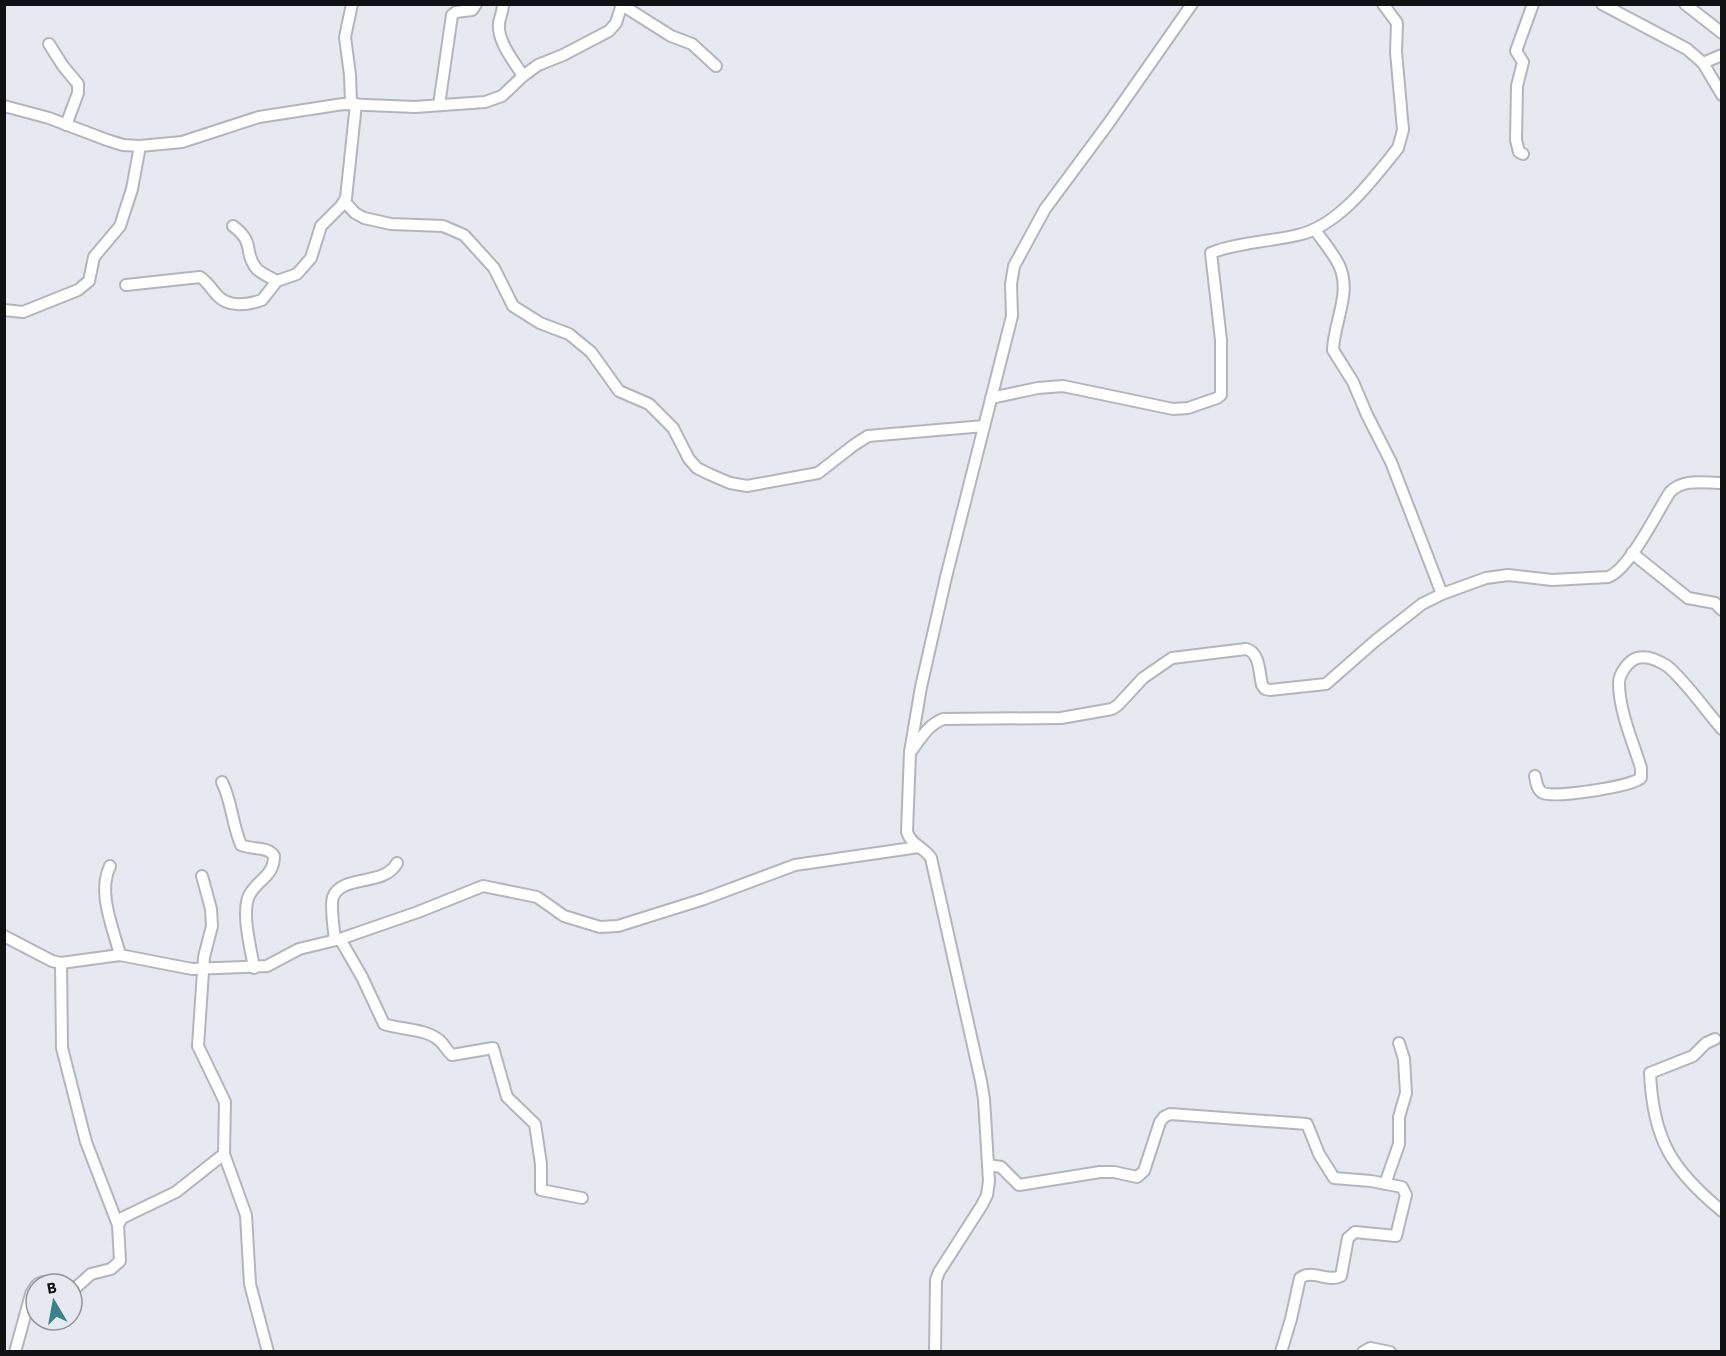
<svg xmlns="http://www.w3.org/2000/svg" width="1726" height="1356" viewBox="0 0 1726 1356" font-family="'Source Sans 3',sans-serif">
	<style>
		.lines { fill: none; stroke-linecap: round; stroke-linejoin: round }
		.minor-casing { stroke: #b2b6bc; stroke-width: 14 }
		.minor { stroke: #fff; stroke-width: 10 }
	</style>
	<rect width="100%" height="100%" fill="#e6e9f0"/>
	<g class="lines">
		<g class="minor-casing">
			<g id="minor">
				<path d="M503 4C503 11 500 17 499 23 497 42 514 61 523 76"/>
				<path d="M1602 4 1687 49 1703 63 1722 95"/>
				<path d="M1685 4 1722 33"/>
				<path d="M622 5 671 36 692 44 716 66"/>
				<path d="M49 44 63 66 78 84V93L66 125"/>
				<path d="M1703 63 1722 55"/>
				<path d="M351 103 350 75 345 37 352 4"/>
				<path d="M439 105 452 15 456 12 472 10 476 4"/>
				<path d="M4 106 49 118 107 140 123 145 140 146 182 142 259 117 343 104 415 107 485 102 502 96 523 76 538 65 563 55 609 31 616 23 622 4"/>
				<path d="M1523 154 1519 152 1516 140 1517 86 1523 62 1516 51 1533 4"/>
				<path d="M345 202 355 213 364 218 391 224 443 226 464 235 494 268 513 306 540 323 569 334 591 352 619 391 649 404 673 428 689 459 697 468 709 474 730 483 747 486 818 473 854 445 868 436 984 426"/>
				<path d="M233 226C256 243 243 252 256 268 261 274 270 277 277 281"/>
				<path d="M1315 230C1323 241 1333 253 1339 265 1352 293 1334 321 1333 350L1353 382 1367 415 1391 462 1442 594"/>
				<path d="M126 285 200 277C207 281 211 289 217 295 228 308 248 305 262 300L277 281 297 274 311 258 321 226 341 206 346 198 356 104"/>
				<path d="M4 310 23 312 78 290 89 281 94 257 120 226 132 189 140 146"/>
				<path d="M991 398 1038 388 1063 386 1173 409 1188 408 1217 398 1221 395V340L1211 253C1234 243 1273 241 1298 235 1339 226 1373 179 1398 148L1403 130 1396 52 1397 23 1383 4"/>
				<path d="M1632 553 1688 598 1715 603 1722 610"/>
				<path d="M912 750C921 738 928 725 943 719L1061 718 1112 709 1118 705 1143 678 1172 658 1246 649C1260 652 1259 673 1262 685L1265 689 1270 690 1326 684 1375 641 1422 604 1442 594 1486 578 1508 575 1552 580 1608 577C1629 570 1657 512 1670 492 1684 478 1703 483 1722 483"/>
				<path d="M1535 776C1536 782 1537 790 1543 793 1557 798 1629 787 1641 778V768C1633 742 1619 711 1619 683 1619 674 1628 661 1637 658 1648 655 1658 660 1667 666 1683 678 1707 712 1722 729"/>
				<path d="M222 782C232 802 232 824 241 845 252 850 268 846 274 856 274 878 255 880 248 898 242 917 251 949 254 968"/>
				<path d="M110 866C97 893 113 927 120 955"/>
				<path d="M202 876 211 909 212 926 204 957 198 1046 225 1102 224 1154 246 1215 250 1284 268 1352"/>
				<path d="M4 936 52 961 61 963 120 955 192 969 267 966 299 949 340 939 418 912 483 886 537 897 564 916 600 927 618 926 704 899 795 865 919 847"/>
				<path d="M340 939 362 977 384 1024C401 1030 424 1028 439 1040 444 1044 447 1051 452 1055L493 1048 507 1097 535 1124 541 1164V1190L582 1198"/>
				<path d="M335 940C334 930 330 906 333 897 342 874 384 887 397 863"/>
				<path d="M61 963 62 1048 86 1142 118 1225"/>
				<path d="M1715 1039 1706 1043 1693 1056 1650 1073C1653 1139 1671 1169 1722 1211"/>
				<path d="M988 1165 1001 1167 1019 1185 1100 1172H1114L1137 1177 1144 1171 1160 1122 1164 1117 1170 1114 1307 1124 1319 1154 1334 1178 1371 1181 1402 1187 1406 1195 1396 1236 1355 1232 1348 1238 1341 1276C1328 1283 1313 1269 1300 1278L1291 1319 1281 1352"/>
				<path d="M1385 1184 1399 1144V1117L1406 1093 1404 1059 1399 1043"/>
				<path d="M38 1284 43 1282 52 1284"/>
				<path d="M72 1291 91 1274 111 1269 120 1261 118 1225 122 1218 176 1192 224 1154"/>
				<path d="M15 1352 31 1294 36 1286"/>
				<path d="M935 1352 936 1280 939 1272 982 1205 987 1195 989 1181 984 1099 981 1081 931 858C924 847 911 845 907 832L910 752 921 687 946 577 1012 316 1011 284 1014 266 1045 209 1108 124 1192 4"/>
				<path d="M1363 1352 1370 1348 1390 1352"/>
			</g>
		</g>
		<use href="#minor" class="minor"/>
	</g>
	<rect width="1726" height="1356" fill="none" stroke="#101113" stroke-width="12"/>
	<g transform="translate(54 1302) rotate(350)"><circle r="28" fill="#e6e9f0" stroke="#909398" stroke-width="1.5"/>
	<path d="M0-4.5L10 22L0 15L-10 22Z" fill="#3b8389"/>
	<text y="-9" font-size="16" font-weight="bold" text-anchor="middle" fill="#101113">B</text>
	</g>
</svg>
